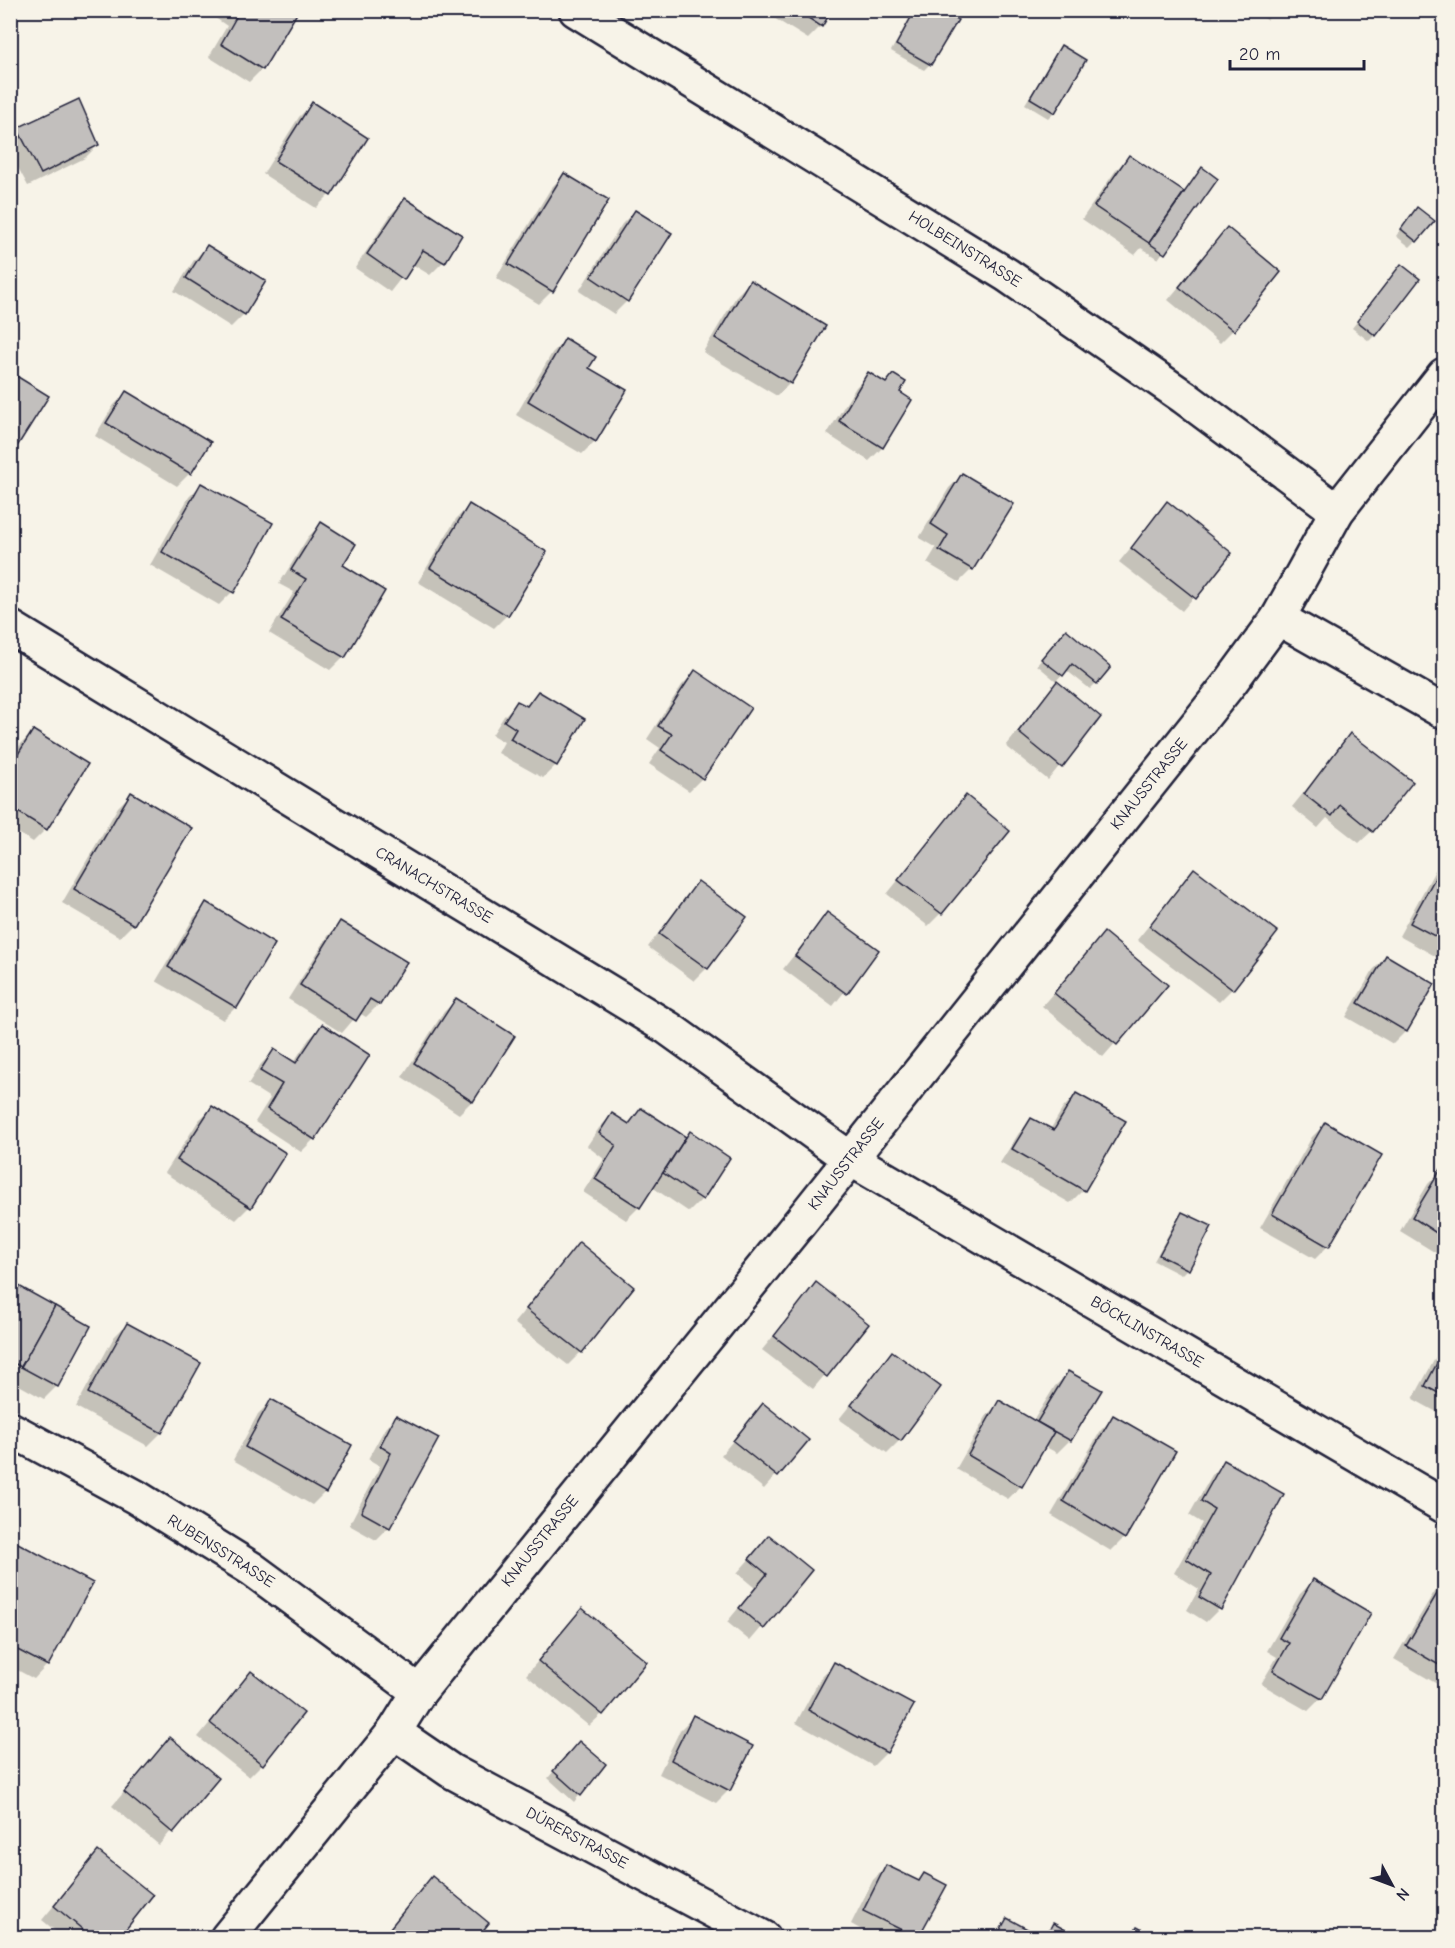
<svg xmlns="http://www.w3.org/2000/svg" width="1455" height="1948" viewBox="0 0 1455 1948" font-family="'Comic Neue',sans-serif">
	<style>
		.shadow { fill: #0003 }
		.building { fill: #c2bfbd; stroke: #22223b; stroke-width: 1.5 }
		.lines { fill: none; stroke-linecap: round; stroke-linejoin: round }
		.street-casing { stroke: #22223b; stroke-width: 38 }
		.street { stroke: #f7f3e8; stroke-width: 33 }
		.labels { text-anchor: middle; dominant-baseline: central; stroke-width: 5; stroke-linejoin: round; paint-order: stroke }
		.street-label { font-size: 16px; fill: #22223b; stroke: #f7f3e8 }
	</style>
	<rect width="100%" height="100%" fill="#f7f3e8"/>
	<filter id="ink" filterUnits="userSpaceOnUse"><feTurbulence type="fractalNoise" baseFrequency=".0167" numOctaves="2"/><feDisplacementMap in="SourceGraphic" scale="12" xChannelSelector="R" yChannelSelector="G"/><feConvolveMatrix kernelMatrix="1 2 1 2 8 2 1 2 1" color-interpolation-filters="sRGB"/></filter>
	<g filter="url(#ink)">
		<g class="shadow">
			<path d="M218 10H297L262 69 249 82 209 57 227 26 214 17Z"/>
			<path d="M772 10H830L821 26 808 39 769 15Z"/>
			<path d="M914 10H939L930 64 924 70 891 51Z"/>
			<path d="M1253 10H1276L1267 20Z"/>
			<path d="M1061 47 1054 112 1048 118 1025 104Z"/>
			<path d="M312 104 329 195 316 208 263 174 299 117Z"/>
			<path d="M18 130 98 145 85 158 28 186 10 153V137Z"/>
			<path d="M1129 157 1183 193 1202 169 1216 179 1158 259 1141 248 1135 255 1082 219 1116 170Z"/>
			<path d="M564 175 552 291 539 304 496 278 551 188Z"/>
			<path d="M405 200 443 262 430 275 412 264 390 292 355 268 392 213Z"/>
			<path d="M635 211 627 301 614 314 579 291 622 224Z"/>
			<path d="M1411 215 1416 241 1410 247 1396 236Z"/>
			<path d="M1227 229 1233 330 1220 343 1168 300Z"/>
			<path d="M207 247 244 314 231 327 174 291 194 260Z"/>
			<path d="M1401 266 1375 335 1369 341 1352 328Z"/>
			<path d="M750 282 790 383 777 396 703 352 737 295Z"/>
			<path d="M565 340 587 368 595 441 582 454 516 415 552 353Z"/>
			<path d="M10 374 47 397 10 451Z"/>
			<path d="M869 374 884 384 893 376 898 393 910 400 882 448 869 461 827 434 856 387Z"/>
			<path d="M126 393 190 473 177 486 95 436 113 406Z"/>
			<path d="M962 475 972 569 959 582 927 563 936 548 919 538 949 488Z"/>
			<path d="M202 484 232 592 219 605 150 565 189 497Z"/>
			<path d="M1168 503 1230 554 1182 611 1119 562Z"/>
			<path d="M469 506 507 615 494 628 418 582 456 519Z"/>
			<path d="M321 524 341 566 383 591 343 657 330 670 269 633 294 592 279 584 308 537Z"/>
			<path d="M1060 637 1096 683 1090 689 1066 670 1056 681 1037 665Z"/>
			<path d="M695 672 702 778 689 791 649 764 660 748 647 739 682 685Z"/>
			<path d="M1057 683 1099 717 1048 780 1006 746Z"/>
			<path d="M538 693 556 765 543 778 498 753 504 742 492 735 504 716 517 703 525 707Z"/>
			<path d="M33 732 46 829 33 842 10 828V761L20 745Z"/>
			<path d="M1350 735 1372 831 1359 843 1327 818 1318 828 1292 807Z"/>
			<path d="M131 794 133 924 120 937 62 903 118 807Z"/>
			<path d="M966 797 941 913 928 926 887 894Z"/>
			<path d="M1444 854V961L1399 936Z"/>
			<path d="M1194 870 1232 989 1219 1002 1137 940Z"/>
			<path d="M698 883 745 917 707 968 694 981 648 947 686 896Z"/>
			<path d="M207 904 236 1007 223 1020 156 981 194 917Z"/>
			<path d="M827 914 877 951 833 1006 783 969Z"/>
			<path d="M340 923 379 1004 366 1017 359 1013 342 1033 288 999 328 936Z"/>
			<path d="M1104 934 1166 985 1103 1057 1042 1006Z"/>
			<path d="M1386 957 1406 1031 1393 1044 1346 1017 1373 970Z"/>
			<path d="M456 1000 472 1101 459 1114 402 1077 443 1013Z"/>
			<path d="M322 1026 314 1139 301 1152 255 1122 270 1098 248 1084 261 1064 274 1051 293 1063 309 1039Z"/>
			<path d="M1076 1095 1083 1190 1070 1203 1000 1163 1019 1133 1032 1120 1050 1130 1063 1108Z"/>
			<path d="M212 1108 249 1207 236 1220 165 1173 199 1120Z"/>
			<path d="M641 1110 685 1138 690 1133 728 1158 702 1199 689 1212 652 1187 639 1207 626 1220 583 1192 604 1159 587 1146 599 1128 612 1115 627 1124Z"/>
			<path d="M1325 1124 1328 1246 1315 1259 1260 1228 1312 1137Z"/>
			<path d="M1441 1171 1444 1173V1258L1400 1231 1428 1184Z"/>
			<path d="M1182 1213 1187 1269 1181 1275 1154 1261 1176 1220Z"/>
			<path d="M579 1244 581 1352 568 1365 514 1323Z"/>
			<path d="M816 1284 867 1324 813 1389 762 1350Z"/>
			<path d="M17 1287 57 1386 44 1399 10 1380V1293Z"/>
			<path d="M127 1324 199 1363 161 1433 148 1446 76 1407 114 1337Z"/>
			<path d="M1444 1342V1416L1413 1399Z"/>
			<path d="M892 1353 939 1387 900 1440 887 1453 839 1419Z"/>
			<path d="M1069 1373 1070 1440 1057 1453 1044 1446 1021 1486 1008 1499 956 1469 987 1415 1000 1402 1033 1421 1055 1386Z"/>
			<path d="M271 1401 325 1492 312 1505 233 1460 258 1414Z"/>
			<path d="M763 1405 807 1440 764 1489 721 1455Z"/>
			<path d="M397 1417 389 1527 376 1540 349 1525 380 1466 368 1459 384 1430Z"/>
			<path d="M1114 1417 1124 1538 1111 1551 1051 1515 1101 1430Z"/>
			<path d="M1225 1462 1219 1609 1206 1622 1187 1610 1199 1589 1174 1573 1202 1523 1189 1515 1212 1475Z"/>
			<path d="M769 1537 810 1570 750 1641 727 1622 755 1588 737 1573Z"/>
			<path d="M17 1543 91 1583 47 1665 34 1679 10 1666V1550Z"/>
			<path d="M1313 1581 1321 1698 1308 1711 1261 1684 1277 1657 1267 1651 1300 1594Z"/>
			<path d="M1444 1583V1688L1394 1659 1433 1594Z"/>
			<path d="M582 1610 602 1714 589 1726 526 1675Z"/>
			<path d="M834 1664 886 1753 873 1766 796 1723 821 1677Z"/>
			<path d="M251 1673 262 1764 249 1777 198 1737Z"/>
			<path d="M693 1717 729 1790 716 1803 659 1774 680 1730Z"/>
			<path d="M170 1739 217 1778 159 1845 112 1806Z"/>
			<path d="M573 1749 604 1764 574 1802 548 1778Z"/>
			<path d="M98 1853 117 1938H64L42 1920Z"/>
			<path d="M886 1867 917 1882 924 1875 945 1885 916 1938H876L851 1924 873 1880Z"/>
			<path d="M432 1878 475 1938H381L419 1891Z"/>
			<path d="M1007 1919 1041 1938H992Z"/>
		</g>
		<g class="building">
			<path d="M237 10H299L263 70 221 44 239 12Z"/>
			<path d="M796 10H832L822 27Z"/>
			<path d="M915 10H942L958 20 931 65 896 45Z"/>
			<path d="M1061 45 1086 60 1055 113 1030 98Z"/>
			<path d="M79 99 99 145 41 174 17 128Z"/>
			<path d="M312 102 368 138 331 196 275 161Z"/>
			<path d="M1129 155 1184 192 1149 243 1094 206Z"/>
			<path d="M1202 167 1218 179 1165 254 1149 243Z"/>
			<path d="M564 173 609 200 553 292 508 264Z"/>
			<path d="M405 198 462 235 445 263 423 250 404 280 367 254Z"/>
			<path d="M1417 207 1435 221 1417 242 1401 229Z"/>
			<path d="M635 210 672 233 628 302 591 277Z"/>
			<path d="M1227 227 1281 272 1234 331 1179 287Z"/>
			<path d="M207 245 266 281 245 315 186 278Z"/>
			<path d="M1401 264 1420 279 1376 336 1357 321Z"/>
			<path d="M750 280 826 326 791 384 715 338Z"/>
			<path d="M565 338 596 357 589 368 627 390 596 442 528 401Z"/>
			<path d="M10 372 49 396 18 445 10 441Z"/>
			<path d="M868 372 886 383 893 374 906 382 900 392 912 400 883 448 839 421Z"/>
			<path d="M126 391 211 442 191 474 106 423Z"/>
			<path d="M962 473 1014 504 973 570 939 550 948 535 931 524Z"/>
			<path d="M201 483 273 523 234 593 162 552Z"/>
			<path d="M1167 501 1232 553 1196 599 1131 548Z"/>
			<path d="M469 504 547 552 508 616 430 568Z"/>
			<path d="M321 522 356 544 343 565 385 591 345 658 281 620 306 579 291 570Z"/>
			<path d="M1066 629 1111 667 1097 684 1072 664 1063 676 1041 659Z"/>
			<path d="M695 670 751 708 703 779 661 750 672 734 658 726Z"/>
			<path d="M1057 681 1101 717 1062 768 1018 732Z"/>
			<path d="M538 691 585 719 557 766 510 739 516 729 504 721 517 701 527 706Z"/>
			<path d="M33 730 88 764 47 830 10 807V767Z"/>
			<path d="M1350 733 1413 782 1373 832 1340 805 1332 816 1304 794Z"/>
			<path d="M131 792 192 828 134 925 74 889Z"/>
			<path d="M966 795 1010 831 942 914 898 880Z"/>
			<path d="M1444 862V941L1410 923Z"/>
			<path d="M1194 868 1278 932 1233 990 1149 926Z"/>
			<path d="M698 881 747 917 708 969 659 934Z"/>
			<path d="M206 902 275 944 237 1008 168 967Z"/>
			<path d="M827 912 879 950 847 994 795 956Z"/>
			<path d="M340 921 407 962 380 1005 370 999 356 1021 300 985Z"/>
			<path d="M1104 932 1168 985 1117 1045 1054 993Z"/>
			<path d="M1386 955 1435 984 1407 1032 1358 1003Z"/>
			<path d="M456 998 515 1036 473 1102 414 1063Z"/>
			<path d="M322 1024 370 1055 315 1140 267 1109 282 1084 260 1071 274 1049 296 1063Z"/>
			<path d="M1076 1093 1126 1121 1085 1191 1012 1149 1031 1118 1054 1130Z"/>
			<path d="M212 1106 286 1153 251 1208 177 1160Z"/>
			<path d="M641 1108 686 1137 640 1208 595 1179 616 1145 599 1133 612 1113 629 1124Z"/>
			<path d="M1325 1122 1382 1155 1329 1247 1272 1214Z"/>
			<path d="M690 1131 730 1158 703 1200 663 1173Z"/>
			<path d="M1441 1169 1444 1171V1238L1412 1217Z"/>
			<path d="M1182 1212 1212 1226 1189 1270 1159 1255Z"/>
			<path d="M579 1242 634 1287 582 1353 526 1309Z"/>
			<path d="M816 1282 869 1324 827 1377 774 1336Z"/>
			<path d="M17 1285 55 1306 21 1367 10 1361V1296Z"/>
			<path d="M55 1306 91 1326 58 1387 21 1367Z"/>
			<path d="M127 1323 201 1363 162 1433 88 1393Z"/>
			<path d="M1444 1350V1396L1425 1386Z"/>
			<path d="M892 1351 941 1387 901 1441 851 1405Z"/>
			<path d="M1068 1371 1102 1390 1071 1441 1037 1422Z"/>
			<path d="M271 1399 352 1445 326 1493 245 1447Z"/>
			<path d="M999 1400 1054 1432 1022 1487 968 1455Z"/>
			<path d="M763 1403 809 1440 778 1477 733 1441Z"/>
			<path d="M396 1415 439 1438 390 1528 361 1512 391 1453 380 1446Z"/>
			<path d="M1113 1415 1176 1451 1125 1539 1063 1501Z"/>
			<path d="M1224 1460 1284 1494 1221 1610 1199 1597 1211 1575 1186 1559 1214 1509 1201 1501Z"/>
			<path d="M769 1535 812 1570 764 1629 739 1608 767 1574 749 1559Z"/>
			<path d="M16 1542 93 1583 48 1666 10 1646V1552Z"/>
			<path d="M1313 1579 1371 1613 1322 1699 1273 1671 1289 1643 1279 1638Z"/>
			<path d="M1444 1582V1668L1406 1646Z"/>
			<path d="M582 1608 647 1662 603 1715 538 1661Z"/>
			<path d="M834 1662 914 1705 887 1753 808 1710Z"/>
			<path d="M251 1671 304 1713 263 1765 210 1723Z"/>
			<path d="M693 1715 753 1746 730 1791 671 1760Z"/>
			<path d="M170 1737 219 1778 173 1833 124 1792Z"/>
			<path d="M579 1741 606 1764 581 1796 553 1771Z"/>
			<path d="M98 1851 153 1895 119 1938H93L54 1906Z"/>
			<path d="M886 1865 919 1881 924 1873 947 1885 918 1938 863 1911Z"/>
			<path d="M432 1876 489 1923 477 1938H382Z"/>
			<path d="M1007 1918 1044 1938H996Z"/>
			<path d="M1053 1923 1080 1938H1045Z"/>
			<path d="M1137 1927 1157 1938H1131Z"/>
		</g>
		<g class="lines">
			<g class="street-casing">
				<g id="street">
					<path d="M576 10 1007 275 1184 397 1337 511"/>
					<path d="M1278 618 1444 712"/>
					<path d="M10 627 668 1028 849 1158 1444 1506"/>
					<path d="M10 1429 136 1497 252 1569 419 1692"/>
					<path d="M394 1732 451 1771 764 1938"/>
					<path d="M227 1938 394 1732 419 1692 801 1221 1230 683 1278 618 1337 511 1444 375"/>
				</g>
			</g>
			<use href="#street" class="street"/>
		</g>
	</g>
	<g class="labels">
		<g class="street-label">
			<text transform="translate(965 249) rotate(32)">HOLBEINSTRASSE</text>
			<text transform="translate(1149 784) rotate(-51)">KNAUSSTRASSE</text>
			<text transform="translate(434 885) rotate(31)">CRANACHSTRASSE</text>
			<text transform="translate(846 1164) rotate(-52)">KNAUSSTRASSE</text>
			<text transform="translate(1147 1332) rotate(30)">BÖCKLINSTRASSE</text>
			<text transform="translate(540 1541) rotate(-51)">KNAUSSTRASSE</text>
			<text transform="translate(221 1551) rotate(32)">RUBENSSTRASSE</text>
			<text transform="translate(577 1838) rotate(28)">DÜRERSTRASSE</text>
		</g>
	</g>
	<rect width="1455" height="1948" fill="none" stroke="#f7f3e8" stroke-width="36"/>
	<rect x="18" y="18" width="1419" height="1912" fill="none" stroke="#22223b" stroke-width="2" filter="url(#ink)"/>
	<g transform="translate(1392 1885) rotate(131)" stroke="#f7f3e8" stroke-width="4.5" paint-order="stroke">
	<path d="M0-4.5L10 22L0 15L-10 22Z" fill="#22223b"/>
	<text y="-9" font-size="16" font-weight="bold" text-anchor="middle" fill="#22223b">N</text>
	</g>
	<path d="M1230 60v9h134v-9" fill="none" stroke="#22223b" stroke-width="3"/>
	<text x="1239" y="60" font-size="18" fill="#22223b" stroke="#f7f3e8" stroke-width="4.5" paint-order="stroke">20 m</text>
</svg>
